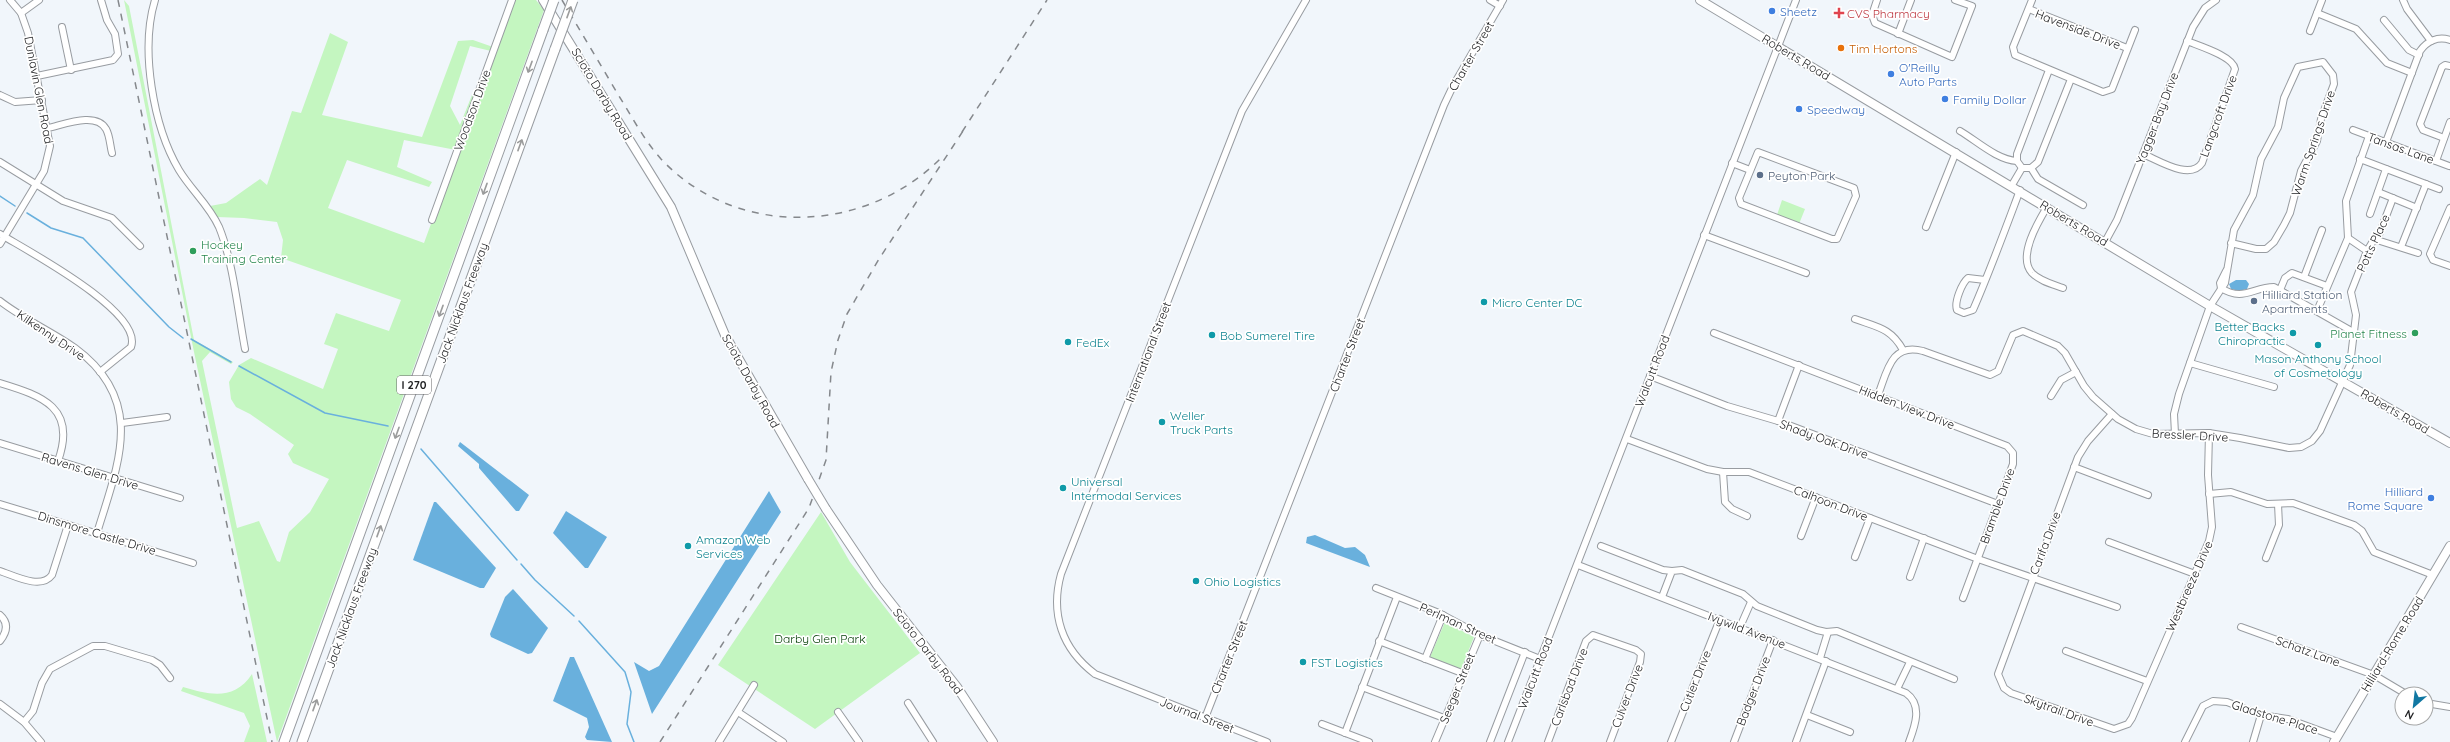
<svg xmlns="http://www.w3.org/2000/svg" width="2450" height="742" viewBox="0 0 2450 742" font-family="Quicksand,sans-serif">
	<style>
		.green { fill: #c4f6c0 }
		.water { fill: #69b0dd }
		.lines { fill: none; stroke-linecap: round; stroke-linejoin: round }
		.stream { stroke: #69b0dd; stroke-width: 1.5 }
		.minor-casing { stroke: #989ca1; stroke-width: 8 }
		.major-casing { stroke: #989ca1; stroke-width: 10 }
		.highway-casing { stroke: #989ca1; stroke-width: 11 }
		.minor { stroke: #fff; stroke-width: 6 }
		.major { stroke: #fff; stroke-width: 8 }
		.highway { stroke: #fff; stroke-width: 9 }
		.rail { stroke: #85888c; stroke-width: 1.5; stroke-dasharray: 7 7; stroke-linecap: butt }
		.major-bridge-casing { stroke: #989ca1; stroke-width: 10; stroke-linecap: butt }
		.highway-bridge-casing { stroke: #989ca1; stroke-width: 11; stroke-linecap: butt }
		.major-bridge { stroke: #fff; stroke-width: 8 }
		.highway-bridge { stroke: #fff; stroke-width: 9 }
		.oneway { stroke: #9b9c9c }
		.shop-dot { fill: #3f7fe0; stroke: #fff; stroke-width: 1.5 }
		.health-dot { fill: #e0444e; stroke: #fff; stroke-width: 1.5 }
		.food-dot { fill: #e8710a; stroke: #fff; stroke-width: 1.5 }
		.service-dot { fill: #5c6f8a; stroke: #fff; stroke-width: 1.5 }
		.leisure-dot { fill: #2e9e5b; stroke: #fff; stroke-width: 1.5 }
		.culture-dot { fill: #0f9aa8; stroke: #fff; stroke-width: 1.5 }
		.labels { text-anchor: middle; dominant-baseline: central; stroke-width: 3.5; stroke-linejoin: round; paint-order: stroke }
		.shield { fill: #fff; stroke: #646466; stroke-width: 1 }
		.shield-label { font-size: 11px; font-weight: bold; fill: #212224 }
		.shop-label { font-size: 12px; fill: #366cbe; stroke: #fff; text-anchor: start }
		.health-label { font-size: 12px; fill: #be3a42; stroke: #fff; text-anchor: start }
		.street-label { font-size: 12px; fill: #212224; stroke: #fff }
		.food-label { font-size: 12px; fill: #c56008; stroke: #fff; text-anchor: start }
		.service-label { font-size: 12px; fill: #4e5e75; stroke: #fff; text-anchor: start }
		.leisure-label { font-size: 12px; fill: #27864d; stroke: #fff; text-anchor: start }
		.culture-label { font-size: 12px; fill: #0d838f; stroke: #fff; text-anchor: start }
		.park-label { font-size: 12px; fill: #074108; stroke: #fff }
	</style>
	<rect width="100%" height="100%" fill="#f1f6fb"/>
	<g class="green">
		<path d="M124 0 129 6 194 340 233 362 231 364 210 352 202 361 237 528 259 521 277 561 280 562 289 532 310 512 329 479 293 463 288 454 294 445 250 414 236 407 231 399 229 382 239 365 251 358 323 389 338 349 324 344 336 313 389 331 401 300 281 258 283 240 277 222 244 218 217 217 210 206 226 203 260 179 267 185 292 111 301 113 330 33 348 42 322 115 422 137 458 41 473 40 493 47 491 51 470 46 450 106 460 125 472 95 476 96 456 150 404 140 397 167 432 182 429 187 347 160 328 208 424 243 512 2 515 0H536L544 10 277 742 194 352Z"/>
		<path d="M1782 200 1805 209 1799 224 1777 215Z"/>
		<path d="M821 512 850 562 920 653 815 729 718 665Z"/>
		<path d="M1445 622 1474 637 1461 669 1430 657Z"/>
		<path d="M252 674 267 742H244L250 726 244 713 181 691 183 687C210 695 234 701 252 674Z"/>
	</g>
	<g class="water">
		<path d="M2236 280H2246L2249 284 2247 289 2239 291 2231 289 2229 284Z"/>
		<path d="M460 442 529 495 519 511H516L479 468V464L458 446Z"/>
		<path d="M769 491 781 512 652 714 634 662 649 671 659 666Z"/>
		<path d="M434 502H436L496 568 484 588H480L413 560Z"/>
		<path d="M566 511 607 537 588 568H585L553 533Z"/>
		<path d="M1315 535 1345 548 1355 547 1365 555 1370 567 1306 543 1307 537Z"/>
		<path d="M513 589 548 628 532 653 528 654 491 637 490 634 505 597Z"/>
		<path d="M570 657H574L612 742 587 740 585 737 589 727 587 718 553 701Z"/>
	</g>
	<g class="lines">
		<g class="stream">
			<path d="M0 196 15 206"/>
			<path d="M27 213 51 228 83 238 169 327 183 338"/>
			<path d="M191 339 231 362"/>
			<path d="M239 366 325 413 388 426"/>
			<path d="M421 449 517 560"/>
			<path d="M521 564 535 580 574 616"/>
			<path d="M579 621 625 672 631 692 627 724 634 742"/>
		</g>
		<g class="minor-casing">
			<g id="minor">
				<path d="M155 0C140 49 153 126 179 170 191 190 209 205 219 227 233 261 238 312 245 349"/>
				<path d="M1490 0 1500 6"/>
				<path d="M1877 0 1872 15 1875 23 1952 57 1972 6 1955 0"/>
				<path d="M2032 0 2013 47 2015 55 2103 92 2112 89 2135 30"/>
				<path d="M2403 0 2407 9 2431 41"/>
				<path d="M2029 9 2127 48"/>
				<path d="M21 13 39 0"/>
				<path d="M2317 13 2356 29 2387 63 2412 73"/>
				<path d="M2384 20 2409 50 2419 55"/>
				<path d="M62 27 71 70"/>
				<path d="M2310 31 2322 0"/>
				<path d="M1898 34 1911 0"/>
				<path d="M37 76 113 60 118 54 115 34 107 20 101 0"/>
				<path d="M0 95 15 102 42 100"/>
				<path d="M48 128C63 125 96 111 106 129 110 136 110 146 112 153"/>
				<path d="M2353 130 2449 166"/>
				<path d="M1960 131C1977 141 1997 160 2017 161"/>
				<path d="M2444 138 2423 130 2420 124 2442 67 2445 65 2450 66"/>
				<path d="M2386 142 2420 51C2427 41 2438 36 2450 40"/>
				<path d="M1758 152 1854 188 1856 196 1837 239H1832L1741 204 1739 198Z"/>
				<path d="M2143 154C2158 160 2190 181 2202 163L2235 69C2233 56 2199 46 2187 41"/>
				<path d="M2360 159 2439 189"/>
				<path d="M2436 161 2450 122"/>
				<path d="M0 162 63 201 112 218 140 246"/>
				<path d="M1732 163 1750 170"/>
				<path d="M2022 168 2017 161V154L2049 70"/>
				<path d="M2031 168 2038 179 2083 205"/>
				<path d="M2012 185 2022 168H2031L2038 162 2071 79"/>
				<path d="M2378 192 2417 208"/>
				<path d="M2047 207C2038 222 2017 257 2032 273 2040 281 2052 284 2063 288"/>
				<path d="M2450 208 2430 254 2433 260 2450 266"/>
				<path d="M2370 214 2386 169"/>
				<path d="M432 220 512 0"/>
				<path d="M1926 227 1956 152"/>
				<path d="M0 234C26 250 144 312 131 347L100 372"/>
				<path d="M1704 235 1806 273"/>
				<path d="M2377 240 2418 253"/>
				<path d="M2105 242 2117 220 2193 27 2205 8 2216 0"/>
				<path d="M0 244 44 171 50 146 28 33 21 13 10 0"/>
				<path d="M2401 247 2426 184"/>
				<path d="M2367 251 2348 238 2346 201 2369 136"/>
				<path d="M2304 277 2322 230"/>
				<path d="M1985 280 1968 278C1962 283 1954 302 1957 310L1964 313 1973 310C1990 271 2005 230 2020 190"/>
				<path d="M2221 288C2243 302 2253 287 2274 287L2355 333"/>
				<path d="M2221 288 2220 283 2226 271"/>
				<path d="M2280 290 2285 278 2292 273 2327 286"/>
				<path d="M0 301C23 319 51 331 75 348 147 401 118 464 97 533"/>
				<path d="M2317 311 2348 238"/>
				<path d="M1855 319C1877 327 1891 328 1903 350"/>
				<path d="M1714 333 2007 446 2013 453V464L1963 598"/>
				<path d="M2190 363 2274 387"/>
				<path d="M1650 376 1727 406 1778 421 1998 504"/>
				<path d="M0 383C43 396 77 408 58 461"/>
				<path d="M1878 395C1887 372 1891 342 1923 351L1990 375 1998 371 2013 335 2023 331 2058 346 2065 353 2084 386 2093 397 2118 419 2136 429 2153 434 2209 433 2240 438 2289 448 2301 447 2312 441 2320 431 2350 365 2356 315 2351 292 2367 251 2373 241 2377 240 2393 198"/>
				<path d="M2051 396 2061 380 2076 372"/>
				<path d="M2112 414 2088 441 2078 457 1998 674 2004 688 2011 693 2114 729 2128 724 2132 718 2209 541 2212 527 2208 475 2209 433"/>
				<path d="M1778 421 1799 365"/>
				<path d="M122 423 167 417"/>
				<path d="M2175 434 2174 414 2179 394 2210 306 2225 283 2234 230 2253 195 2261 159 2278 127 2284 98 2298 67 2323 62 2333 75 2334 84 2321 119 2317 141 2301 171 2290 213 2284 225 2274 242 2266 249H2256L2231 243"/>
				<path d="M1627 439 1707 469 1723 472H1749L1978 559 2117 607"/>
				<path d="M0 443 180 498"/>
				<path d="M2074 467 2148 495"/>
				<path d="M1723 472 1725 502 1732 509 1747 516"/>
				<path d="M2209 494 2231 492 2267 504 2293 503 2354 525 2362 531 2374 552 2433 575"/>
				<path d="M0 504 193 563"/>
				<path d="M1801 536 1816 497"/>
				<path d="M2109 542 2195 574"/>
				<path d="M1601 546 1663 570 1672 571"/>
				<path d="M1855 557 1870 518"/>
				<path d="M2266 558 2279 525 2278 504"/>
				<path d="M1578 565 1906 693C1923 705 1915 726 1909 742"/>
				<path d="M0 571C15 576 41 590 52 575L68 525"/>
				<path d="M1910 577 1924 538"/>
				<path d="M1376 588 1439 613 1480 635 1540 659"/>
				<path d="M1662 597 1672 571 1682 570 1743 594 1757 606 1817 630 1826 632 1837 631 1954 679"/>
				<path d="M0 615C9 623 7 632 0 641"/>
				<path d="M1740 627 1751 602"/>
				<path d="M2241 627 2374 675 2406 694"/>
				<path d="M1379 641 1462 673"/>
				<path d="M2066 651 2147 681"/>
				<path d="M1820 658 1828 632"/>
				<path d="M1425 659 1443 615"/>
				<path d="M1362 687 1444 718"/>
				<path d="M1897 689 1910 662"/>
				<path d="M908 703 933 742"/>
				<path d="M2426 703 2450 707"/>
				<path d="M0 704 24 722 41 742"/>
				<path d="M738 712 783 742"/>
				<path d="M838 712 859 742"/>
				<path d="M1807 715 1850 732"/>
				<path d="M1205 718 1444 105 1453 86 1503 0"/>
				<path d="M24 722 33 711 42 683 50 669 93 646H105L152 660 160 665 170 678"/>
				<path d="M1322 724 1369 742"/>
				<path d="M1345 733 1397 597"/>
				<path d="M719 742 754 685"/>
				<path d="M1267 742 1095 674C1062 649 1050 614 1061 574L1242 111 1306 0"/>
				<path d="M1435 742 1480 635"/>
				<path d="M1490 742 1525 652"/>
				<path d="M1508 742 1796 0"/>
				<path d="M1548 742 1586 641 1593 635 1636 650 1641 654 1640 662 1610 742"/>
				<path d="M1671 742 1720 619"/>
				<path d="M1734 742 1773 640"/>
				<path d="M1796 742 1826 661"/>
				<path d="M2185 742 2203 706 2213 701 2227 702 2261 715 2288 719 2337 737"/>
				<path d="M2253 742 2261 715"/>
			</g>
		</g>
		<g class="major-casing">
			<g id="major">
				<path d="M543 0 671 207 725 335 808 479"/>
				<path d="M1700 0 2210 306 2450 443"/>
				<path d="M826 509 877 585 957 687 993 742"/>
				<path d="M2334 742 2450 546"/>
			</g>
		</g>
		<g class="highway-casing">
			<g id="highway">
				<path d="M284 742 543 30"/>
				<path d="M302 742 555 49"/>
			</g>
		</g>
		<use href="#minor" class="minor"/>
		<use href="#major" class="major"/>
		<use href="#highway" class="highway"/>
		<g class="rail">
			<path d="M118 0 272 742"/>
			<path d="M562 0C581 32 600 64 619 96 632 117 644 140 661 159 737 240 867 234 942 157"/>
			<path d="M962 132 1047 0"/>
			<path d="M660 742 809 508 826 460 831 372 838 340 847 314 879 259 965 128"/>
		</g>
		<g class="major-bridge-casing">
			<path id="major-bridge" d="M808 479 826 509"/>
		</g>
		<g class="highway-bridge-casing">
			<g id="highway-bridge">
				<path d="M543 30 554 0"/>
				<path d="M555 49 573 0"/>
			</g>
		</g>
		<use href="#major-bridge" class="major-bridge"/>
		<use href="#highway-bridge" class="highway-bridge"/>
	</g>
	<defs><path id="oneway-shaft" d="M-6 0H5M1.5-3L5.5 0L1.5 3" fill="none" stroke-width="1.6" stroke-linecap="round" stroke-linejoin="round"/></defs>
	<g class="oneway">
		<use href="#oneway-shaft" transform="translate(569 12) rotate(-70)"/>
		<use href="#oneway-shaft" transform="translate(530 67) rotate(110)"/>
		<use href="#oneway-shaft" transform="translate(520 145) rotate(-70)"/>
		<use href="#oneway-shaft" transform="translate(485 189) rotate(110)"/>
		<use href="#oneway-shaft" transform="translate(441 311) rotate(110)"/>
		<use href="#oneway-shaft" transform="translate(397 433) rotate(110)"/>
		<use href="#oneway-shaft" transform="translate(379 531) rotate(-70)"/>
		<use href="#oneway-shaft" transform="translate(315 705) rotate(-70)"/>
	</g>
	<g class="shop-dot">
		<circle cx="1772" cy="11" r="4"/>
		<circle cx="1891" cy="74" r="4"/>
		<circle cx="1945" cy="99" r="4"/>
		<circle cx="1799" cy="109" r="4"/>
		<circle cx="2431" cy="498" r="4"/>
	</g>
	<path class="health-dot" d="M1837 7h4v4h4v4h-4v4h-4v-4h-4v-4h4z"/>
	<circle class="food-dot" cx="1841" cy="48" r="4"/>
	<g class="service-dot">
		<circle cx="1760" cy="175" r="4"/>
		<circle cx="2254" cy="301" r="4"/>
	</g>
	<g class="leisure-dot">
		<circle cx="193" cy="251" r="4"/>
		<circle cx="2415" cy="333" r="4"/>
	</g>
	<g class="culture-dot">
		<circle cx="1484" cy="302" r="4"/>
		<circle cx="2293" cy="333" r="4"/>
		<circle cx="1212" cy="335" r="4"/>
		<circle cx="1068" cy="342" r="4"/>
		<circle cx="2318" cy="345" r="4"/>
		<circle cx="1162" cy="422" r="4"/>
		<circle cx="1063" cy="488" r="4"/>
		<circle cx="688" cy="546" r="4"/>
		<circle cx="1196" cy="581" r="4"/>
		<circle cx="1303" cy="662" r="4"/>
	</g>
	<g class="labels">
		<rect class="shield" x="397" y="376" width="34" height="18" rx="3"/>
		<g class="shield-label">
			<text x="414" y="385">I 270</text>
		</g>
		<g class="shop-label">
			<text x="1780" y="11">Sheetz</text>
			<text x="1899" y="67">O'Reilly<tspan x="1899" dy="14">Auto Parts</tspan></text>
			<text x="1953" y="99">Family Dollar</text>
			<text x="1807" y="109">Speedway</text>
			<text x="2423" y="491" text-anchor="end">Hilliard<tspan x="2423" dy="14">Rome Square</tspan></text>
		</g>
		<g class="health-label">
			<text x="1847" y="13">CVS Pharmacy</text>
		</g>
		<g class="street-label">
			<text transform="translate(2078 29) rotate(21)">Havenside Drive</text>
			<text transform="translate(1471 56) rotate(-60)">Charter Street</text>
			<text transform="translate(1796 57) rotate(31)">Roberts Road</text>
			<text transform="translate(39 90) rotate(79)">Dunlavin Glen Road</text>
			<text transform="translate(602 94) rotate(59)">Scioto Darby Road</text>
			<text transform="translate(472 110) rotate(-70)">Woodson Drive</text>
			<text transform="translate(2218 116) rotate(-70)">Langcroft Drive</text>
			<text transform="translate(2157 118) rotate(-69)">Yagger Bay Drive</text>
			<text transform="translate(2313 143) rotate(-71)">Warm Springs Drive</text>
			<text transform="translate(2401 148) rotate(20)">Tansas Lane</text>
			<text transform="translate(2074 223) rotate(31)">Roberts Road</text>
			<text transform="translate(2373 243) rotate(-65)">Potts Place</text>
			<text transform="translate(462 303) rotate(-70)">Jack Nicklaus Freeway</text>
			<text transform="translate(51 335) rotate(34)">Kilkenny Drive</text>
			<text transform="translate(1148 352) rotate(-69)">International Street</text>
			<text transform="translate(1347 355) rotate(-69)">Charter Street</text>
			<text transform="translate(1652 371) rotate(-69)">Walcutt Road</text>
			<text transform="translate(751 381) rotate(61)">Scioto Darby Road</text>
			<text transform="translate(1907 407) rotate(21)">Hidden View Drive</text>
			<text transform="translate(2395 411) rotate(30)">Roberts Road</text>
			<text transform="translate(2190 435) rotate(3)">Bressler Drive</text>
			<text transform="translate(1824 439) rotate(20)">Shady Oak Drive</text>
			<text transform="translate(90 471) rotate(17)">Ravens Glen Drive</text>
			<text transform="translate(1831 503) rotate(21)">Calhoon Drive</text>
			<text transform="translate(1997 506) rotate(-70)">Bramble Drive</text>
			<text transform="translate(97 533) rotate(17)">Dinsmore Castle Drive</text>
			<text transform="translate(2045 543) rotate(-69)">Carifa Drive</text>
			<text transform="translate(2189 586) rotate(-66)">Westbreeze Drive</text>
			<text transform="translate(351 608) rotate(-70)">Jack Nicklaus Freeway</text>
			<text transform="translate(1458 623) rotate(24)">Perlman Street</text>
			<text transform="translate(1747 630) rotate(21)">Ivywild Avenue</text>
			<text transform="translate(2392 644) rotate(-59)">Hilliard-Rome Road</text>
			<text transform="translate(928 651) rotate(52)">Scioto Darby Road</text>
			<text transform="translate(2308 651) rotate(20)">Schatz Lane</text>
			<text transform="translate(1229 657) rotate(-68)">Charter Street</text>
			<text transform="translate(1535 673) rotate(-69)">Walcutt Road</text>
			<text transform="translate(1695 681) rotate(-68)">Cutler Drive</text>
			<text transform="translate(1569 687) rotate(-69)">Carlsbad Drive</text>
			<text transform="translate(1457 688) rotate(-68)">Seeger Street</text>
			<text transform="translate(1753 691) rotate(-69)">Badger Drive</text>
			<text transform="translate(1627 696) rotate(-69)">Culver Drive</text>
			<text transform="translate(2059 710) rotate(20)">Skytrail Drive</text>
			<text transform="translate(1197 715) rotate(21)">Journal Street</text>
			<text transform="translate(2275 717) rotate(17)">Gladstone Place</text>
		</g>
		<g class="food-label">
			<text x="1849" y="48">Tim Hortons</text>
		</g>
		<g class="service-label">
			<text x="1768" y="175">Peyton Park</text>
			<text x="2262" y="294">Hilliard Station<tspan x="2262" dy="14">Apartments</tspan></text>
		</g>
		<g class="leisure-label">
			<text x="201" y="244">Hockey<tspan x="201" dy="14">Training Center</tspan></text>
			<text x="2407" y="333" text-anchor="end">Planet Fitness</text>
		</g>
		<g class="culture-label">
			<text x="1492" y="302">Micro Center DC</text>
			<text x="2285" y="326" text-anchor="end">Better Backs<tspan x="2285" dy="14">Chiropractic</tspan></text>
			<text x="1220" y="335">Bob Sumerel Tire</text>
			<text x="1076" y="342">FedEx</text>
			<text x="2318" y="358" text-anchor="middle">Mason Anthony School<tspan x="2318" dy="14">of Cosmetology</tspan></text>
			<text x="1170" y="415">Weller<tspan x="1170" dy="14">Truck Parts</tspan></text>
			<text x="1071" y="481">Universal<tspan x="1071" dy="14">Intermodal Services</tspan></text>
			<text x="696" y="539">Amazon Web<tspan x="696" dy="14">Services</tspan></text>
			<text x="1204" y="581">Ohio Logistics</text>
			<text x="1311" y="662">FST Logistics</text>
		</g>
		<g class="park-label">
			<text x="820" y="638">Darby Glen Park</text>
		</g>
	</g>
	<g transform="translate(2414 706) rotate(208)"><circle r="19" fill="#ffffff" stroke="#a6a7a7"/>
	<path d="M0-3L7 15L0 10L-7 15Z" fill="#1077a2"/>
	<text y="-6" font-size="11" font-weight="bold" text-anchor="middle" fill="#212224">N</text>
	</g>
</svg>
